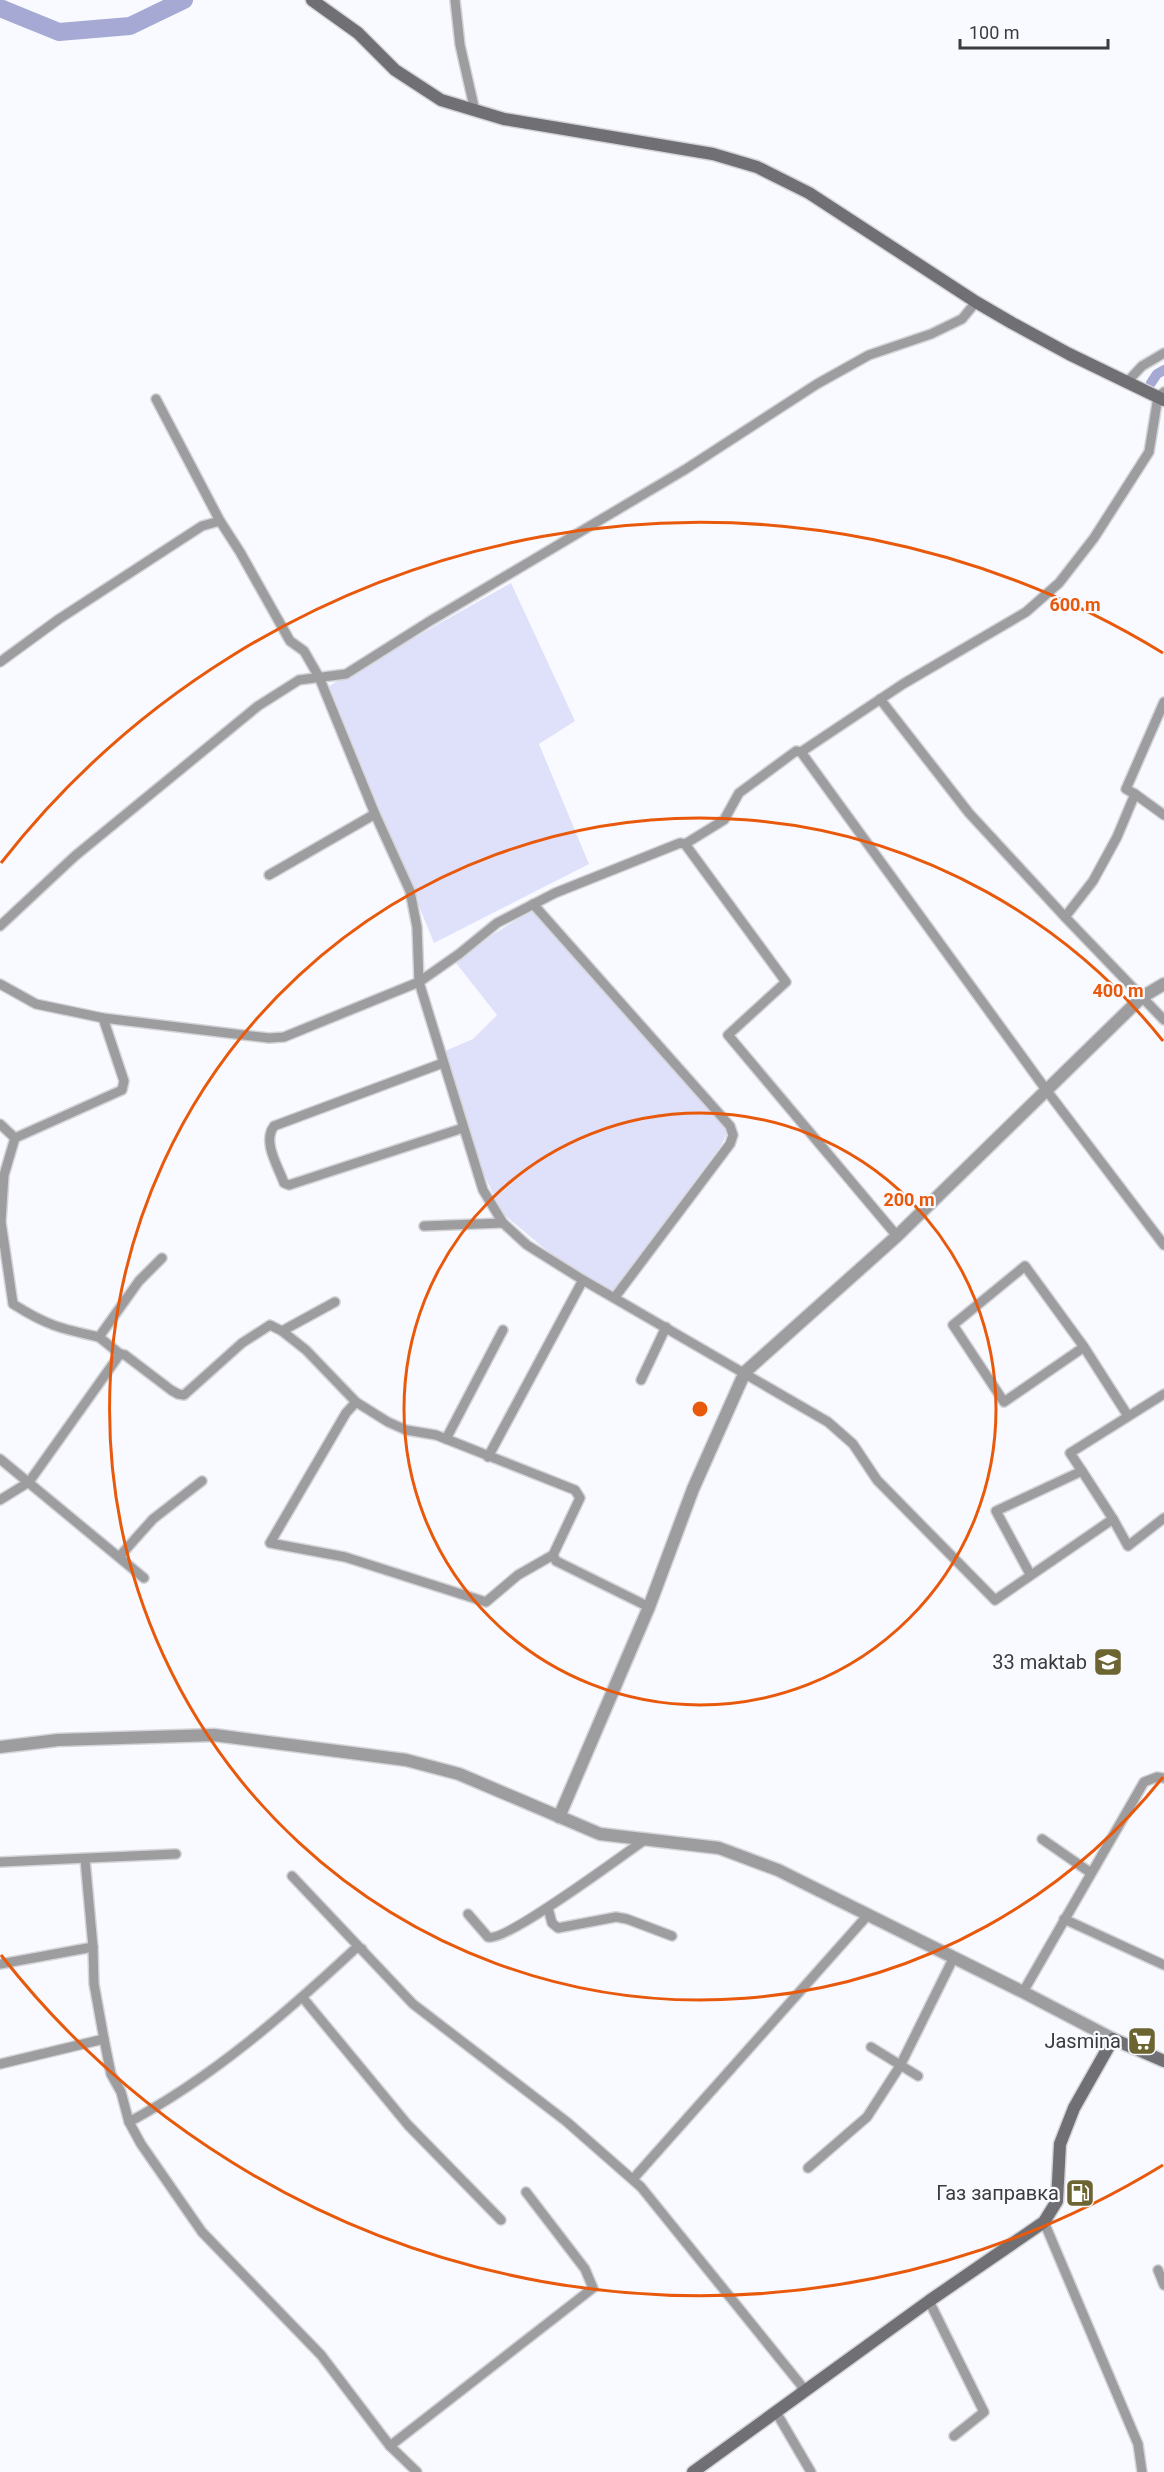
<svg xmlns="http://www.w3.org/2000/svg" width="1164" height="2472" viewBox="0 0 1164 2472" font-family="Roboto,sans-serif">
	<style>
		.green { fill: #dfe1fa }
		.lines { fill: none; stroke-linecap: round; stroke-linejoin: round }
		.canal { stroke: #a5a9d3; stroke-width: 10 }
		.river { stroke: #a5a9d3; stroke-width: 18 }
		.minor-casing { stroke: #d3d4d8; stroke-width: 12 }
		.tertiary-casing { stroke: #d3d4d8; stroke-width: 15 }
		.secondary-casing { stroke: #d3d4d8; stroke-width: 15 }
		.minor { stroke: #9d9d9f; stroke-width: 9 }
		.tertiary { stroke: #9d9d9f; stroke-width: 12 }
		.secondary { stroke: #707074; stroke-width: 12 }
		.ring { fill: none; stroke: #e8590c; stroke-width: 3 }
		.labels { text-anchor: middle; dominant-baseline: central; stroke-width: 4.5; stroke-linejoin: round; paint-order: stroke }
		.poi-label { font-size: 20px; fill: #3a3b3d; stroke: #f9faff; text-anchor: end }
		.centre { fill: #e8590c; stroke: #f9faff; stroke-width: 3 }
		.ring-label { font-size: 18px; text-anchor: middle; font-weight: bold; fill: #e8590c; stroke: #f9faff; stroke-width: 4.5; stroke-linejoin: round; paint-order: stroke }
	</style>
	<rect width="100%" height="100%" fill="#f9faff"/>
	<g class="green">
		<path d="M511 583 575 721 539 744 589 864 434 943 329 686Z"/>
		<path d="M533 909 720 1120 728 1132 720 1147 613 1291 551 1254 502 1213 479 1164 445 1051 473 1039 497 1015 456 963 491 936Z"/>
	</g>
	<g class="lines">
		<path class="canal" d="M1151 383 1157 374 1164 370"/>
		<path class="river" d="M0 8 59 32 130 26 184 0"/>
		<g class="minor-casing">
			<g id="minor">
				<path d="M455 0 460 45 475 111"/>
				<path d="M1127 382 1142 366 1164 353"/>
				<path d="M156 399 220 521 240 552 290 641 304 651 319 677 375 814 410 891 417 927 419 982 483 1190 503 1223 527 1245 583 1280 828 1422 853 1444 877 1480 995 1600 1113 1519 1082 1471"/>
				<path d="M0 662 59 619 202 526 220 521"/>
				<path d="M880 699 969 813 1065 917 1164 1020"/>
				<path d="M801 752 1047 1091 1164 1245"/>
				<path d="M1135 794 1164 815"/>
				<path d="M685 844 786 982 728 1035 897 1236"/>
				<path d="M269 875 375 814"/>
				<path d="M533 904 730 1126 733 1135 730 1144 615 1297"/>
				<path d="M1065 917 1093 881 1117 837 1135 794 1126 789 1164 702"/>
				<path d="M0 926 75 856 258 706 299 680 346 674 430 621 686 469 817 384 869 355 931 334 962 319 976 302"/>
				<path d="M0 984 36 1004 103 1018 269 1038 284 1037 419 982 459 954 497 923 555 893 680 843 685 844 724 820 739 793 796 751 801 752 903 684 1026 612 1059 583 1094 538 1149 452 1158 397 1164 392"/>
				<path d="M443 1063 274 1126C262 1142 278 1166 284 1183L289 1185 463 1128"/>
				<path d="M0 1124 15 1138"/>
				<path d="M424 1226 503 1223"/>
				<path d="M282 1331 335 1302"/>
				<path d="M99 1337C61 1329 46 1325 13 1304L1 1222 4 1175 15 1138 122 1090 124 1081 103 1018"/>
				<path d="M1084 1347 1004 1402 953 1325 1025 1266 1084 1347 1128 1416"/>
				<path d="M120 1354 99 1337 139 1281 162 1258"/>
				<path d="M641 1380 666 1327"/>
				<path d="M356 1402 346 1413 270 1543 345 1557 486 1602 518 1575 553 1555"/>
				<path d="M446 1439 503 1330"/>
				<path d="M488 1457 583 1280"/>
				<path d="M0 1459 144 1578"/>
				<path d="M0 1500 29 1482 120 1354 125 1355 171 1390 178 1394 184 1395 242 1343 270 1325 282 1331 306 1350 356 1402 388 1422 406 1430 436 1435 575 1490 580 1498 553 1555 556 1561 649 1607"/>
				<path d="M1113 1519 1128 1546 1164 1518"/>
				<path d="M119 1557 153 1519 202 1481"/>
				<path d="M1030 1574 996 1511 1082 1471 1070 1453 1164 1394"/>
				<path d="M1042 1839 1091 1873"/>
				<path d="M0 1862 176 1854"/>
				<path d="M292 1876 413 2004 567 2122 641 2187 801 2385 802 2393"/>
				<path d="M548 1908 552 1923 558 1928 616 1917 627 1919 672 1936"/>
				<path d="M468 1914 488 1937C505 1943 624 1854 646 1839"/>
				<path d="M1064 1919 1164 1965"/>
				<path d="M93 1947 94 1984 104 2039 111 2074 121 2092 129 2122"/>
				<path d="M362 1949 356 1948C286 2013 213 2077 129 2122L141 2144 202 2232 321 2355 390 2446 417 2472"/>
				<path d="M0 1964 93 1947 85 1859"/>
				<path d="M1023 1992 1144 1782 1157 1777 1164 1778"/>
				<path d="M303 1998 408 2125 501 2220"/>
				<path d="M871 2047 918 2076"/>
				<path d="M0 2064 104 2039"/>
				<path d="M808 2168 867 2117 900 2066 954 1957"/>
				<path d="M633 2179 867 1916"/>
				<path d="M1044 2222 1138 2444 1142 2472"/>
				<path d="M1158 2270 1164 2285"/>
				<path d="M929 2301 984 2412 954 2436"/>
				<path d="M776 2412 811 2472"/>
				<path d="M390 2446 593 2288 585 2269 526 2192"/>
			</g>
		</g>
		<g class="tertiary-casing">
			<g id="tertiary">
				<path d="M0 1747 58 1740 214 1735 406 1760 459 1774 600 1834 719 1848 778 1870 1023 1992 1113 2039"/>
				<path d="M559 1817 649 1607 693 1489 745 1372 897 1236 1142 997 1164 984"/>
			</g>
		</g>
		<g class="secondary-casing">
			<g id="secondary">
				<path d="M312 0 358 33 395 70 441 100 504 119 713 154 757 167 809 193 976 302 1012 323 1069 354 1164 400"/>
				<path d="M693 2472 929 2301 1044 2222 1057 2201 1060 2144 1074 2108 1113 2039 1164 2061"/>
			</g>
		</g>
		<use href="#minor" class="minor"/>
		<use href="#tertiary" class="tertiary"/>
		<use href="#secondary" class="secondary"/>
	</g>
	<g class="ring">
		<circle cx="700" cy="1409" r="296"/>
		<path d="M1163 1777A591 591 0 1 1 1163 1041"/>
		<path d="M1163 2165A887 887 0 0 1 1 1955M1 863A887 887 0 0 1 1163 653"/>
	</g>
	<defs>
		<g id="school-square" transform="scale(1.5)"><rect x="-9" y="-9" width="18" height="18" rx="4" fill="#6c6431" stroke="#f9faff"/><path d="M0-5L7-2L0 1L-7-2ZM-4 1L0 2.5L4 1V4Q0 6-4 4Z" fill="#fff"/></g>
		<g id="supermarket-square" transform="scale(1.5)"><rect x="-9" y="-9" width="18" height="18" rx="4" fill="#6c6431" stroke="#f9faff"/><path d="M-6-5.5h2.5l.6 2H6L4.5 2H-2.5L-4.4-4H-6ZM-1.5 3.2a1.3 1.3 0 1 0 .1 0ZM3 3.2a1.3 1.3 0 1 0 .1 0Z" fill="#fff"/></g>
		<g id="fuel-square" transform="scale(1.5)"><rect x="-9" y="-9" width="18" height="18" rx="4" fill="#6c6431" stroke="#f9faff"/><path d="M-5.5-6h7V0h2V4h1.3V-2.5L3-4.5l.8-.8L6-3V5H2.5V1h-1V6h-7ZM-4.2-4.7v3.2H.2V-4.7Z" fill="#fff"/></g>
	</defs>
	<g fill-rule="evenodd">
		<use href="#school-square" x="1108" y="1662"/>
		<use href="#supermarket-square" x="1142" y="2041"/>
		<use href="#fuel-square" x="1080" y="2193"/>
	</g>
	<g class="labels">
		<g class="poi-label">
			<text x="1087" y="1662">33 maktab</text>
			<text x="1121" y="2041">Jasmina</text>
			<text x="1059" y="2193">Газ заправка</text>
		</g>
	</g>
	<circle cx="700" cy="1409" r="9" class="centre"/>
	<g class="ring-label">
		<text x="1075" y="611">600 m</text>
		<text x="1118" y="997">400 m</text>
		<text x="909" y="1206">200 m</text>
	</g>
	<path d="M960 39v9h148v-9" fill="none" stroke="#3a3b3d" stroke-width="3"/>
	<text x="969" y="39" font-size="18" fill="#3a3b3d" stroke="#f9faff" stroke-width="4.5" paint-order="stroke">100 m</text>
</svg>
